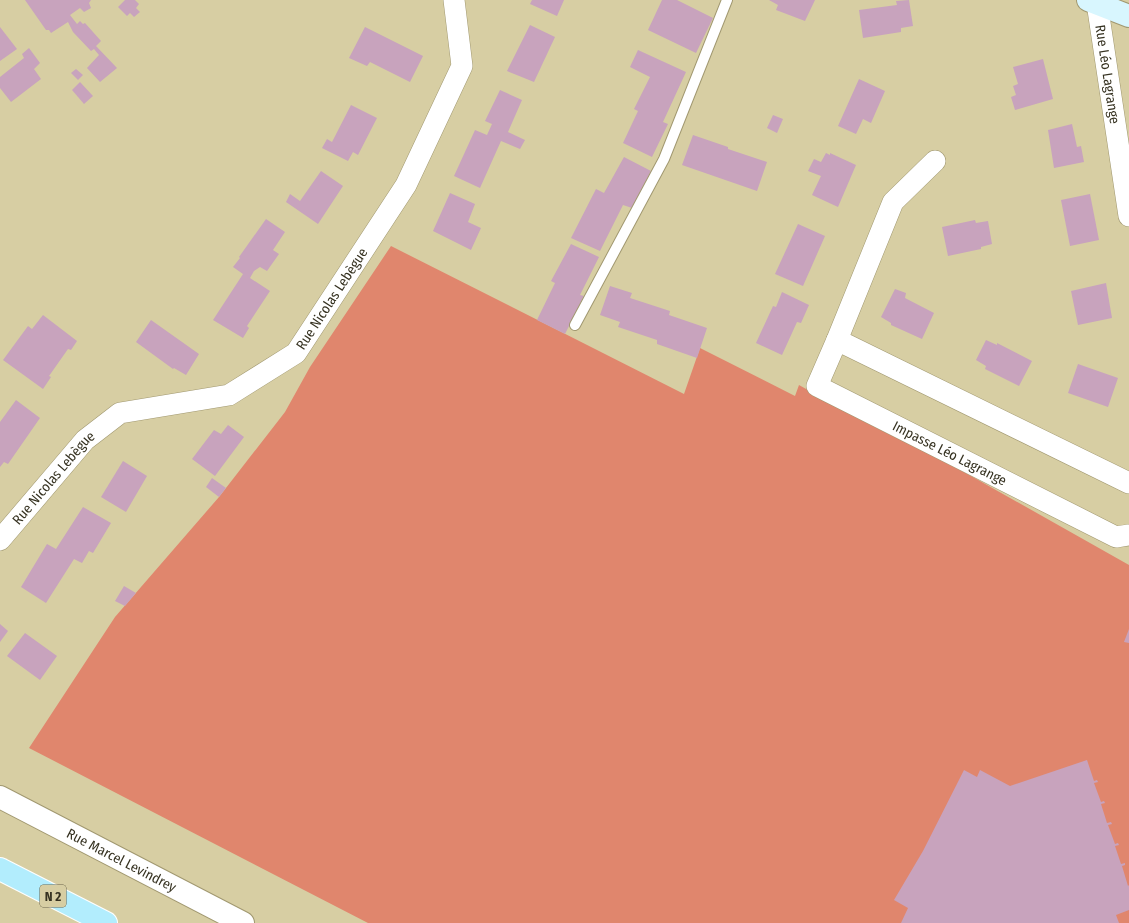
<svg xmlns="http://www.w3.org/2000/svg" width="1129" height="923" viewBox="0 0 1129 923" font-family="'Fira Sans Condensed',sans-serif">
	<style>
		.green { fill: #e0866d }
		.building { fill: #c8a3bd }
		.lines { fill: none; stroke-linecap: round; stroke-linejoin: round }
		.service-casing { stroke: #a19870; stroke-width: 12 }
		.minor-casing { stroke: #a19870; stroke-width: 22 }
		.tertiary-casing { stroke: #a19870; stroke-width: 24 }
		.secondary-casing { stroke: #a19870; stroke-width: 24 }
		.primary-casing { stroke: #fff; stroke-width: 24 }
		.service { stroke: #fff; stroke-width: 10 }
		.minor { stroke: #fff; stroke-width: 21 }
		.tertiary { stroke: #fff; stroke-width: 22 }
		.secondary { stroke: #d8f6fe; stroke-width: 22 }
		.primary { stroke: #b2edfd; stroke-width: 22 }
		.labels { text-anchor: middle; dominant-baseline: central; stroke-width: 4; stroke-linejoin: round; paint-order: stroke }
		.shield { fill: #d7cea3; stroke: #666148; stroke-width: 1 }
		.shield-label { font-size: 13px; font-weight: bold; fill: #363221 }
		.street-label { font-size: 14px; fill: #363221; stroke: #d7cea3 }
	</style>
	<rect width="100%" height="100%" fill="#d7cea3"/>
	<path class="green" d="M391 246 684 394 700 348 795 396 799 385 845 411H856L1129 565V923H368L29 748 115 617 219 497 285 412 310 367Z"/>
	<g class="building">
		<path d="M25 0H91L89 3 91 8 84 12 80 8 70 15 77 24 80 21 83 24 85 23 101 41 96 46 117 68 100 82 87 68 99 55 94 49 91 51 73 32 68 22 51 33 49 30H46Z"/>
		<path d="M125 0H135L139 4 136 8 140 12 134 17 130 13 127 16 118 7Z"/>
		<path d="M532 0H564L557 16 530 4Z"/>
		<path d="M662 0H677L713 18 696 53 648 30Z"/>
		<path d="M769 0H815L805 21 776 10 778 5Z"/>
		<path d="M909 0 913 26 901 28V32L863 38 859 10 897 5 896 1Z"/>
		<path d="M530 25 555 37 534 82 507 71Z"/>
		<path d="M0 27 17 49 0 61Z"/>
		<path d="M365 27 423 56 410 82 370 62 367 66 349 58Z"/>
		<path d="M29 48 40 63 34 69 41 79 11 102 0 88V77L24 58 22 54Z"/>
		<path d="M638 50 686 72 663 122 668 124 652 157 623 143 638 111 634 109 650 77 630 67Z"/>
		<path d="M1043 59 1053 99 1015 110 1011 97 1016 95 1013 86 1018 84 1013 67Z"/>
		<path d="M76 69 83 75 78 80 71 73Z"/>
		<path d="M859 79 885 91 871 123 863 119 856 134 838 126Z"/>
		<path d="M80 82 93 96 84 104 72 90Z"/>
		<path d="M500 90 522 100 508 132 525 140 520 149 501 141 480 188 454 176 475 130 487 135 492 124 485 121Z"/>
		<path d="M351 105 377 118 358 155 353 152 348 161 322 148 327 139 332 142Z"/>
		<path d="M773 115 783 119 777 133 767 128Z"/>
		<path d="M1072 124 1077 147 1081 146 1084 162 1054 168 1048 130Z"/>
		<path d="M693 135 728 147V149L767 162 757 191 682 165Z"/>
		<path d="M826 153 830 155V153L856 165 838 207 812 195 821 176 808 171 814 159 821 162Z"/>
		<path d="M624 157 651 171 632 208 623 205 600 251 571 238 596 189 604 193Z"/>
		<path d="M321 171 343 186 318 224 286 202 290 194 300 201Z"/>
		<path d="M450 193 475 204 468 222 481 228 471 250 433 231Z"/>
		<path d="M1090 194 1099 240 1070 246 1061 200Z"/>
		<path d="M266 219 285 232 273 250 279 254 267 271 260 267 254 271 250 278 270 291 247 326 249 328 243 338 213 320 243 274 233 267 240 258 239 257Z"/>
		<path d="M975 220 976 223 988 221 992 244 981 247V249L948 256 942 227Z"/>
		<path d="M798 224 825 236 803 286 775 274Z"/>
		<path d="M571 244 599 257 580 295 584 296 565 334 537 320 555 283 551 281Z"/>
		<path d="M1106 283 1112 318 1078 325 1071 291Z"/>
		<path d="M610 286 632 293 630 298 670 311 669 315 707 328 697 358 657 344V340L618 327 620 322 600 315Z"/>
		<path d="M895 289 906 293 905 298 934 313 922 339 891 325V323L881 317Z"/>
		<path d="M782 292 809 305 801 323 797 322 782 355 756 343 773 306 776 307Z"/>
		<path d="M43 315 77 341 71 350 68 349 49 376 51 377 43 389 3 360 28 326 32 329Z"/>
		<path d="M151 320 199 354 186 375 174 368 173 369 136 342Z"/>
		<path d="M986 340 997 345V343L1032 361 1019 386 985 369 986 366 976 360Z"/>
		<path d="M1078 364 1118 378 1108 407 1068 393Z"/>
		<path d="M16 400 40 418 8 464 4 462 0 467V422Z"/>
		<path d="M228 425 244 437 215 476 192 459 214 430 221 434Z"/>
		<path d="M123 461 147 476 126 512 101 497Z"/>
		<path d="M212 478 226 488 219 497 206 487Z"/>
		<path d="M83 507 111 523 93 553 89 551 82 563 74 559 46 603 21 587 47 544 56 549Z"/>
		<path d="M124 586 136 593 125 606 115 601Z"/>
		<path d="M0 624 8 631 0 642Z"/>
		<path d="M1129 629V643L1124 642Z"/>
		<path d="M25 633 57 656 40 680 7 656Z"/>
		<path d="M1087 760 1094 781 1097 780 1098 782 1094 783 1101 802 1104 801 1105 803 1101 804 1107 823 1111 822 1112 824 1108 825 1115 844 1118 843 1119 845 1115 846 1121 864 1125 863V865L1122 866 1128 886 1129 885V910L1116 915 1119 923H901L908 908 894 900 923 851 964 770 977 777 980 770 1010 786Z"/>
	</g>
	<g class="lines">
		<g class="service-casing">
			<path id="service" d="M575 325 664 159 727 0"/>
		</g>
		<g class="minor-casing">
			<g id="minor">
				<path id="s1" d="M1097 3 1129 216"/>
				<path d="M837 340 893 202 935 161"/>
				<path id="s2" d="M1129 483 837 340 817 386 1116 537 1129 535"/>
				<path id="s3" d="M0 540 85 440 120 413 229 395 296 353 406 185 462 66 454 0"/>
			</g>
		</g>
		<g class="tertiary-casing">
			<g id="tertiary">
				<path id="s4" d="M0 797 243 923"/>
			</g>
		</g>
		<g class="secondary-casing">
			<path id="secondary" d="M1088 0 1129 16"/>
		</g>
		<g class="primary-casing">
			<path id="primary" d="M0 869 106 923"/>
		</g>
		<use href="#service" class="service"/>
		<use href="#minor" class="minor"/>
		<use href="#tertiary" class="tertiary"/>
		<use href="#secondary" class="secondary"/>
		<use href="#primary" class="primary"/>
	</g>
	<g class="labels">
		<rect class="shield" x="40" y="885" width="26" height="22" rx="3"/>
		<g class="shield-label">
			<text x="53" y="896">N 2</text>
		</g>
		<g class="street-label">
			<text stroke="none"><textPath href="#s1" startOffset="72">Rue Léo Lagrange</textPath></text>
			<text stroke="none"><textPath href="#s3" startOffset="430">Rue Nicolas Lebègue</textPath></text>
			<text stroke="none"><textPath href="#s2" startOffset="524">Impasse Léo Lagrange</textPath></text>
			<text stroke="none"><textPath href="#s3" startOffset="82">Rue Nicolas Lebègue</textPath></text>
			<text stroke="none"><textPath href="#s4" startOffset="137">Rue Marcel Levindrey</textPath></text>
		</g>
	</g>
</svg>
